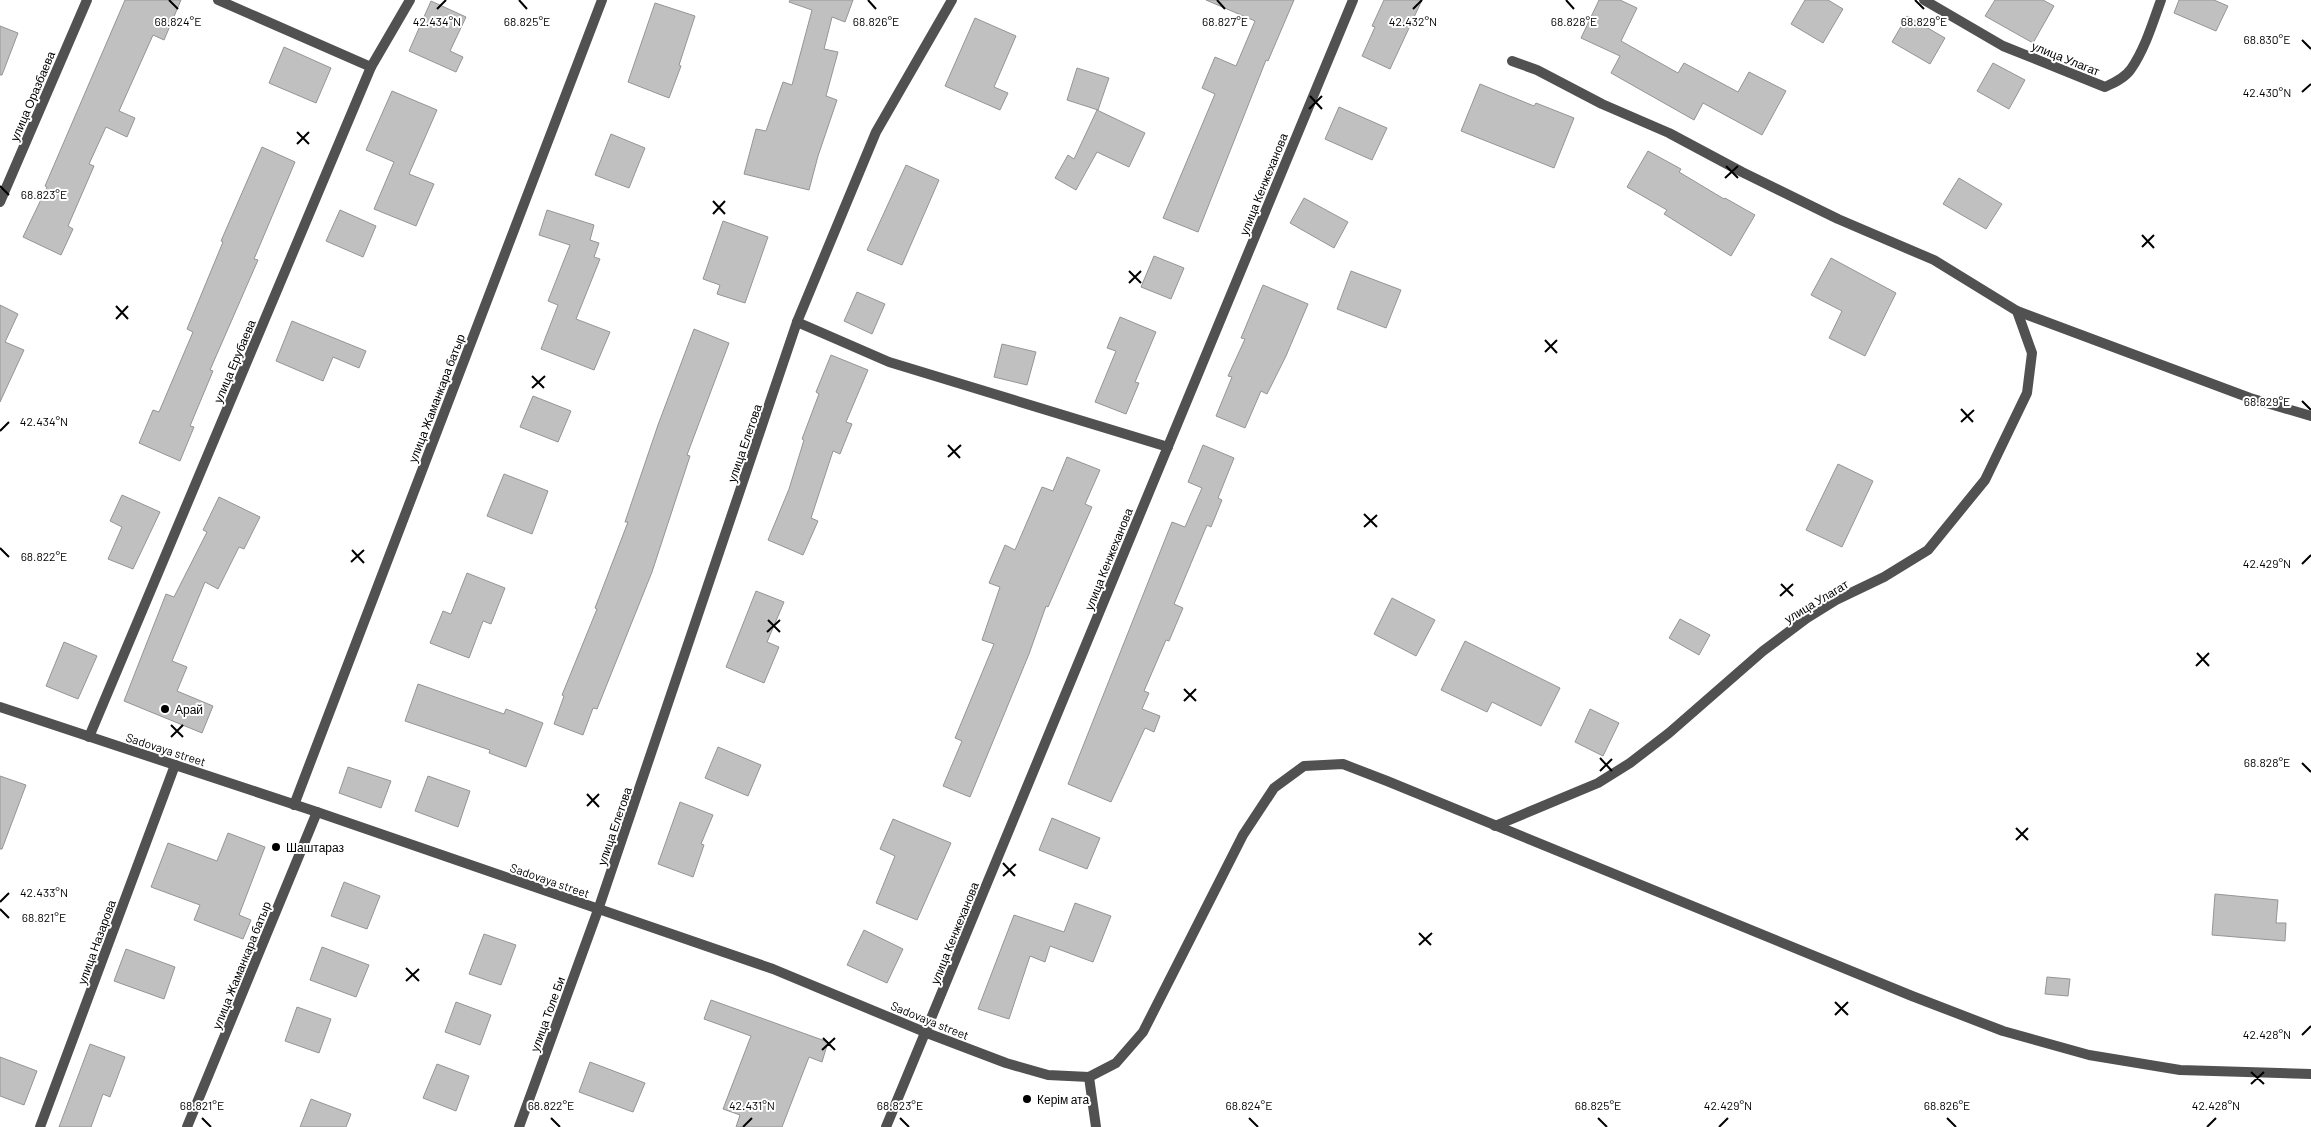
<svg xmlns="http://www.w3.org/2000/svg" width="2311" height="1127" viewBox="0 0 2311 1127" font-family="Barlow,sans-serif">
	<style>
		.building { fill: #c0c0c0; stroke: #959595 }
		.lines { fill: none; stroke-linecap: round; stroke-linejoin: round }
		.street { stroke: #515151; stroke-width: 10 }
		.ticks { fill: none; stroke: #000; stroke-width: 2 }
		.poi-dot { fill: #000; stroke: #fff; stroke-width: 2 }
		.labels { text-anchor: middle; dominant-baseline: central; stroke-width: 4; stroke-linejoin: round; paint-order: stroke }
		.street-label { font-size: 12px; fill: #000; stroke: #fff }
		.poi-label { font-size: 12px; fill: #000; stroke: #fff; text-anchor: start }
		.ticks-label { font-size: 12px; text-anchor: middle; fill: #000; stroke: #fff; stroke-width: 4; stroke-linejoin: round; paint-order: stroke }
	</style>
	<rect width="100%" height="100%" fill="#fff"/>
	<g class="building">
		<path d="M125 0H181L164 40 153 35 119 111 135 118 127 137 106 127 89 164 94 166 68 226 73 229 61 255 23 237 47 187 45 186Z"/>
		<path d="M790 0H853L845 22 832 17 824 49 838 52 826 96 837 100 818 156 809 190 744 174 756 129 766 131 783 82 792 85 812 10 789 2Z"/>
		<path d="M1206 0H1294L1268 61 1266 60 1198 232 1163 218 1215 94 1202 88 1215 57 1236 66 1255 21Z"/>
		<path d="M1384 0H1422L1390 69 1362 56 1375 27 1372 26Z"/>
		<path d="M1599 0H1620L1637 8 1621 41 1678 73 1684 63 1738 92 1749 72 1786 91 1762 135 1703 103 1694 120 1611 73 1620 56 1581 38Z"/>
		<path d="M1805 0H1828L1843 9 1823 43 1791 24Z"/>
		<path d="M1995 0H2043L2054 6 2033 43 1985 16Z"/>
		<path d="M2179 0H2214L2228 6 2216 31 2174 13Z"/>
		<path d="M431 1 466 17 450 51 463 57 456 72 409 51Z"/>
		<path d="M655 3 695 16 679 65 681 66 669 98 628 82Z"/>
		<path d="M1907 16 1945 38 1930 64 1892 42Z"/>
		<path d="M975 18 1016 36 994 87 1008 93 1000 110 945 86Z"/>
		<path d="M0 26 18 33 2 75H0Z"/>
		<path d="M284 47 331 68 316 103 269 83Z"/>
		<path d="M1993 63 2025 80 2009 109 1977 91Z"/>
		<path d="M1077 68 1109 78 1098 110 1067 100Z"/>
		<path d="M1480 84 1534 106 1536 103 1574 118 1554 168 1461 131Z"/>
		<path d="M392 91 437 110 409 174 434 184 416 226 374 209 394 162 366 150Z"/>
		<path d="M1339 107 1387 128 1372 160 1325 139Z"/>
		<path d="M1097 110 1145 133 1129 167 1097 152 1076 190 1055 178 1068 155 1074 159Z"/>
		<path d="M611 134 645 148 629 188 595 175Z"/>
		<path d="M262 147 295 162 254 259 258 260 210 370 213 371 190 426 194 427 180 461 139 443 153 410 159 412 193 332 187 329 223 242 221 241Z"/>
		<path d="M1648 151 1681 169 1679 172 1724 199 1725 198 1755 215 1731 256 1664 214 1667 210 1627 187Z"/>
		<path d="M906 165 939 180 902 265 867 250Z"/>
		<path d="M1959 178 2002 204 1986 229 1943 204Z"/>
		<path d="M1304 198 1348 222 1334 248 1290 223Z"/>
		<path d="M340 210 376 226 363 257 326 241Z"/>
		<path d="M547 210 594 225 590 240 599 243 594 257 600 259 576 319 610 332 594 370 541 349 558 305 548 301 570 245 539 235Z"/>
		<path d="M723 221 768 237 745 303 717 294 720 285 703 279Z"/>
		<path d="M1154 256 1184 268 1171 299 1141 287Z"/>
		<path d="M1831 258 1896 293 1865 356 1829 338 1842 311 1811 295Z"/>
		<path d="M1351 271 1401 290 1386 328 1337 309Z"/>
		<path d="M1263 285 1308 304 1286 356 1267 394 1261 391 1245 428 1216 416 1232 377 1228 376 1245 339 1241 338Z"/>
		<path d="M857 292 885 304 872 334 844 321Z"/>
		<path d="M0 305 18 314 5 342 24 350 0 402Z"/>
		<path d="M1120 317 1156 332 1135 382 1139 383 1126 414 1095 402 1116 351 1107 348Z"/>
		<path d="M292 321 366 351 359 368 333 357 323 381 276 361Z"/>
		<path d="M694 329 729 343 687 455 690 456 652 572 597 709 593 708 583 735 554 724 564 696 562 695 597 609 595 608 628 522H625L658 425Z"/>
		<path d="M1002 344 1036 352 1027 385 994 377Z"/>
		<path d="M831 355 868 370 846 422 852 424 840 454 833 451 811 518 818 521 803 555 768 540 789 489 804 440 802 439 819 394 816 392Z"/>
		<path d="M533 396 571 411 558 442 520 427Z"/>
		<path d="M1203 445 1234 458 1218 498 1222 500 1211 527 1207 525 1174 604 1183 608 1169 641 1166 640 1144 691 1149 693 1142 709 1160 716 1154 732 1145 728 1111 802 1068 784 1172 522 1185 527 1202 488 1188 482Z"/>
		<path d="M1067 457 1100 470 1085 504 1092 507 1048 607 1046 606 1029 654 970 797 943 786 962 741 955 738 994 644 982 640 1000 587 989 583 1005 545 1015 550 1042 487 1053 491Z"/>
		<path d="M1838 464 1873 481 1842 547 1806 530Z"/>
		<path d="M504 474 548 491 532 534 487 516Z"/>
		<path d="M122 495 160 512 133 569 108 559 122 527 110 521Z"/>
		<path d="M219 497 260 517 244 549 239 547 218 589 205 582 172 661 187 667 177 691 213 706 202 733 124 701 166 594 174 597 207 532 203 530Z"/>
		<path d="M467 573 505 588 491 624 483 621 469 658 430 643 443 611 451 614Z"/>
		<path d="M756 591 784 602 767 642 779 647 764 683 726 667Z"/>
		<path d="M1392 598 1435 620 1416 656 1374 634Z"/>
		<path d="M1680 619 1710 635 1699 655 1669 638Z"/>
		<path d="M1465 641 1560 688 1541 726 1492 702 1487 712 1441 690Z"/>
		<path d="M64 642 97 656 78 699 46 686Z"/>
		<path d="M418 684 504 714 506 709 543 723 526 767 489 753 490 750 405 721Z"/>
		<path d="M1590 709 1619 723 1603 756 1575 742Z"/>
		<path d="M718 747 761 765 748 796 705 778Z"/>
		<path d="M348 767 391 781 381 808 339 793Z"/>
		<path d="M0 776 26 785 2 849H0Z"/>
		<path d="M428 776 470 791 458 827 415 811Z"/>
		<path d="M680 802 713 815 701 844 704 845 693 877 658 864Z"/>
		<path d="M1052 818 1100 838 1087 869 1039 850Z"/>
		<path d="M893 819 951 843 917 920 876 903 895 856 880 849Z"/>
		<path d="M228 833 265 847 239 915 251 920 243 939 194 920 200 905 151 887 168 843 217 861Z"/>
		<path d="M344 882 380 896 367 929 331 916Z"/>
		<path d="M2215 894 2278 900 2276 923H2286L2285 941 2212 935Z"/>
		<path d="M1075 903 1111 916 1093 962 1050 946 1045 962 1030 956 1009 1019 978 1009 1014 915 1064 932Z"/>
		<path d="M864 930 903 949 887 983 847 965Z"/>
		<path d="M484 934 516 945 501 985 469 974Z"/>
		<path d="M322 947 369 965 356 997 310 980Z"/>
		<path d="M126 949 175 967 164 999 114 981Z"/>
		<path d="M2047 977 2070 979 2068 996 2045 994Z"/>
		<path d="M711 1000 828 1042 822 1062 809 1057 782 1127H736L740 1115 723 1109 751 1036 704 1019Z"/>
		<path d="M456 1002 491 1015 480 1045 445 1032Z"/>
		<path d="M297 1007 331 1019 319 1053 285 1041Z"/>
		<path d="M90 1044 125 1057 110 1097 103 1094 91 1127H59Z"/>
		<path d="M0 1057 37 1071 24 1105 0 1096Z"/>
		<path d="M590 1062 645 1083 633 1112 579 1092Z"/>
		<path d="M437 1064 469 1076 456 1111 423 1098Z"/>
		<path d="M311 1099 351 1114 346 1127H300Z"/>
	</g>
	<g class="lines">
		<g class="street">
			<path d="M218 0 371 67"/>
			<path d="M1924 0 2003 46 2105 87C2114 83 2125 78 2131 69 2145 49 2153 22 2161 0"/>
			<path d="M1512 61 1537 70 1602 104 1669 133 1742 172 1838 219 1934 260 2017 311 2250 398 2311 416"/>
			<path d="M0 202 87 0"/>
			<path d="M797 322 889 362 1168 447"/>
			<path d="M0 707 317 812 773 969 927 1033 1006 1063 1048 1075 1089 1077"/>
			<path d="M89 737 371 67 410 0"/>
			<path d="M294 805 602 0"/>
			<path d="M1495 826 1598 783 1630 763 1669 733 1763 651 1807 618 1836 600 1884 577 1928 550 1985 480 2027 393 2032 353 2017 311"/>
			<path d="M40 1127 175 765"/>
			<path d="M187 1127 317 812"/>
			<path d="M519 1127 598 910 797 322 876 132 952 0"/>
			<path d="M886 1127 1353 0"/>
			<path d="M1096 1127 1089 1077 1116 1063 1143 1032 1243 835 1274 788 1304 766 1343 764 1387 781 1912 996 2003 1031 2089 1055 2180 1070 2311 1074"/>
		</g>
	</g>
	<path class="ticks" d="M169 0 178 9M519 0 527 9M868 0 876 9M1217 0 1225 9M1566 0 1574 9M1915 0 1924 9M437 9 446 0M1413 9 1422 0M2302 40 2311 49M2302 92 2311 84M1310 96 1322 109M1309 109 1322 96M297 132 309 144M297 144 309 132M1726 166 1738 178M1725 178 1738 166M0 186 9 195M713 201 725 214M713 214 725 201M2142 235 2154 248M2142 247 2154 235M1129 271 1141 283M1129 283 1141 271M116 306 128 319M116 319 128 306M1545 340 1557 353M1545 352 1557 340M532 376 544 388M532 388 545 376M2302 401 2311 410M1961 409 1973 422M1961 422 1974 410M0 431 9 422M948 445 960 458M948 457 961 445M1364 514 1377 527M1364 527 1377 515M0 548 9 557M352 550 364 563M351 562 364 550M2302 564 2311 555M1781 584 1793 596M1780 596 1793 584M768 620 780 632M767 632 780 620M2197 653 2209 666M2196 666 2209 653M1184 689 1196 701M1184 701 1196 689M171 725 183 737M171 737 183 725M1600 758 1612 771M2302 763 2311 772M1600 771 1612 759M587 794 599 807M587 806 599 794M2016 828 2028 840M2016 840 2028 828M1003 863 1015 876M1003 876 1016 864M0 902 9 893M0 909 9 918M1419 933 1431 945M1419 945 1432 933M406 968 419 981M406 981 419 969M1835 1002 1848 1015M1835 1015 1848 1002M2302 1035 2311 1026M823 1038 835 1050M822 1050 835 1038M2251 1072 2264 1084M2251 1084 2264 1072M202 1118 211 1127M551 1118 560 1127M900 1118 909 1127M1249 1118 1258 1127M1598 1118 1607 1127M1947 1118 1956 1127M743 1127 752 1118M1719 1127 1728 1118M2207 1127 2216 1118"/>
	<g class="poi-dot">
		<circle cx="165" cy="709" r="5"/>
		<circle cx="276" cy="847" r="5"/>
		<circle cx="1027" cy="1099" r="5"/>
	</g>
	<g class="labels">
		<g class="street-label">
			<text transform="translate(2066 58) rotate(22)">улица Улагат</text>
			<text transform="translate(32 96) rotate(-67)">улица Оразбаева</text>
			<text transform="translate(1263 184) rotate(-68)">улица Кенжеханова</text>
			<text transform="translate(234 361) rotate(-67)">улица Ерубаева</text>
			<text transform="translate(436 398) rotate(-69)">улица Жаманкара батыр</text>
			<text transform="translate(744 443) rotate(-71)">улица Елетова</text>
			<text transform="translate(1108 559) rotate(-68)">улица Кенжеханова</text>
			<text transform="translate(1816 601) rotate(-31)">улица Улагат</text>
			<text transform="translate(166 749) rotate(18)">Sadovaya street</text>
			<text transform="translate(614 826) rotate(-71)">улица Елетова</text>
			<text transform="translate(550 880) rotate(19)">Sadovaya street</text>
			<text transform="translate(954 933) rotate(-68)">улица Кенжеханова</text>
			<text transform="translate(96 942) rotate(-70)">улица Назарова</text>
			<text transform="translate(241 965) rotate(-68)">улица Жаманкара батыр</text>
			<text transform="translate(547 1014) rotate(-70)">улица Толе Би</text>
			<text transform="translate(930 1020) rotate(22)">Sadovaya street</text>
		</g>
		<g class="poi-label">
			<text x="175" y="709">Арай</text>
			<text x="286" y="847">Шаштараз</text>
			<text x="1037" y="1099">Керім ата</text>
		</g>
	</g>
	<g class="ticks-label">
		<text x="437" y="26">42.434°N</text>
		<text x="1413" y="26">42.432°N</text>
		<text x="178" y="26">68.824°E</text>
		<text x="527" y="26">68.825°E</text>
		<text x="876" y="26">68.826°E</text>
		<text x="1225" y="26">68.827°E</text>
		<text x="1574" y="26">68.828°E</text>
		<text x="1924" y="26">68.829°E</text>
		<text x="2267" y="44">68.830°E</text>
		<text x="2267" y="97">42.430°N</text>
		<text x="44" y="199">68.823°E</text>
		<text x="2267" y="406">68.829°E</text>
		<text x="44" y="426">42.434°N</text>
		<text x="44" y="561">68.822°E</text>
		<text x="2267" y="568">42.429°N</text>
		<text x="2267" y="767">68.828°E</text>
		<text x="44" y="897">42.433°N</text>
		<text x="44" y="922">68.821°E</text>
		<text x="2267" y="1039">42.428°N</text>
		<text x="202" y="1110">68.821°E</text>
		<text x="551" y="1110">68.822°E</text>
		<text x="900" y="1110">68.823°E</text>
		<text x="1249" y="1110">68.824°E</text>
		<text x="1598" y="1110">68.825°E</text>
		<text x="1947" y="1110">68.826°E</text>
		<text x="752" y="1110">42.431°N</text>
		<text x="1728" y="1110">42.429°N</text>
		<text x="2216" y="1110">42.428°N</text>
	</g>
</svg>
